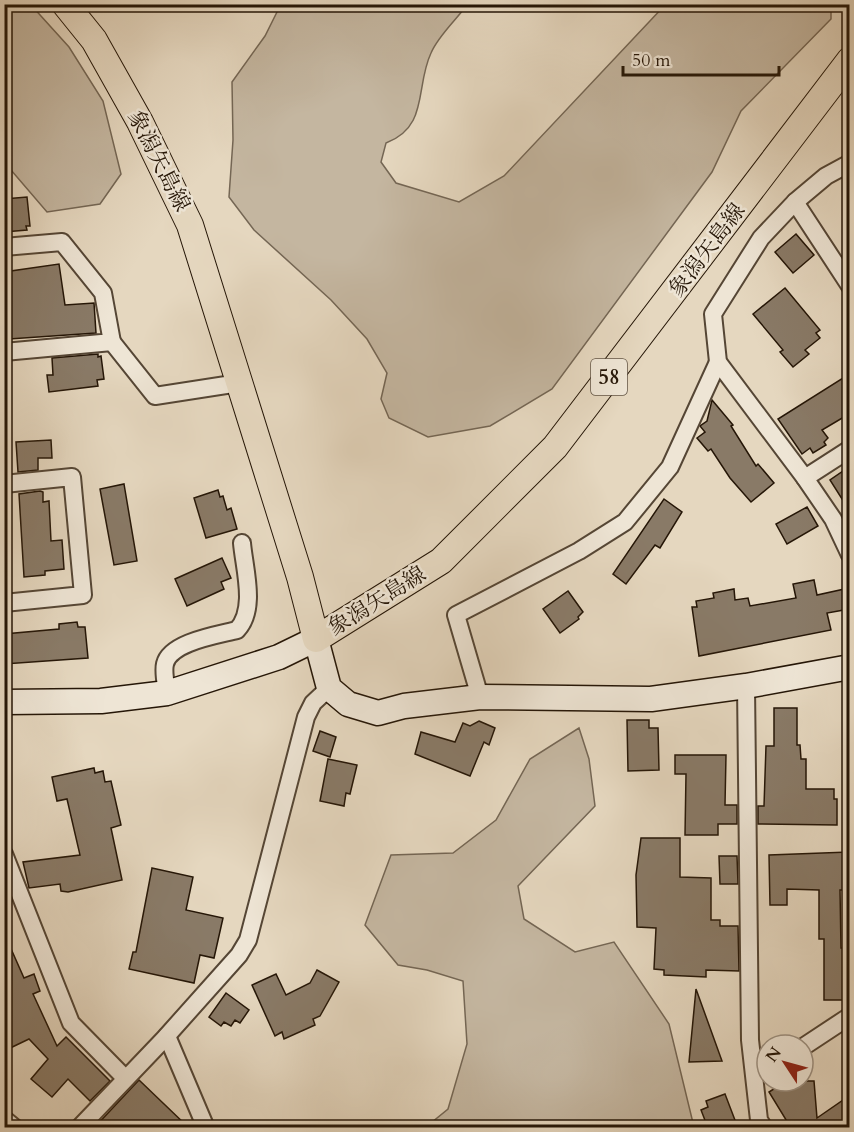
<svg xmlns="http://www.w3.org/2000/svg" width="854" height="1132" viewBox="0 0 854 1132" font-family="Cardo,'Noto Serif JP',serif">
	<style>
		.green { fill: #c4b6a0; stroke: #746654; stroke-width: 1.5 }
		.building { fill: #897a67; stroke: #251607; stroke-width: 1.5 }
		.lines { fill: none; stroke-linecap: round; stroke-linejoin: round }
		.street-casing { stroke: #554635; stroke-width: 20 }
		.secondary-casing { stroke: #251607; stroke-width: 27 }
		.primary-casing { stroke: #251607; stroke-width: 28 }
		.street { stroke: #eee5d5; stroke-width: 16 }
		.secondary { stroke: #eee5d5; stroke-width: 24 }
		.primary { stroke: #e5d7bf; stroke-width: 26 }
		.labels { text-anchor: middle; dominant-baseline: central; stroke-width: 5; stroke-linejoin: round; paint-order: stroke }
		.shield { fill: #eee5d5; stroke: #615445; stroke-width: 1.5 }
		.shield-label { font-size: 21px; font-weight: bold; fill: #251607 }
		.street-label { font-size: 22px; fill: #251607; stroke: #eee5d5 }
	</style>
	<rect width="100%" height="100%" fill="#e5d7bf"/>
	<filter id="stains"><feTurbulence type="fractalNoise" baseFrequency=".00333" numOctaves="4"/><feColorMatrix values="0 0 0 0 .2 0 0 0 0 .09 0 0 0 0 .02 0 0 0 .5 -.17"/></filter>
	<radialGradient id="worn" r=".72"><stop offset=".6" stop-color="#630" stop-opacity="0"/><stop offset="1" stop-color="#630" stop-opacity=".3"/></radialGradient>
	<g class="green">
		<path d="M281 4 467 5C456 20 438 36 431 53 415 87 429 127 386 143L381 162 396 183 459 202 504 176 665 5H831V19L741 111 712 172 552 389 490 426 428 437 389 418 381 399 387 373 367 339 331 300 254 230 229 197 233 140 232 82 265 36Z"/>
		<path d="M4 5H31L69 47 103 101 121 174 100 204 47 212 11 170H5Z"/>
		<path d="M579 728 589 759 595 806 518 886 524 919 575 952 614 942 669 1024 694 1127H426L448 1109 467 1044 463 981 427 970 398 965 365 925 391 855 453 853 496 820 530 759Z"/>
	</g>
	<g class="building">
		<path d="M27 197 30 226H26L27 230 4 232V199Z"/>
		<path d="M796 234 814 255 793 273 775 252Z"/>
		<path d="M59 264 65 305 94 303 96 333 9 339 4 272Z"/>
		<path d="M785 288 820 330 816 333 820 338 805 350 809 354 793 367 780 352 783 350 753 314Z"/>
		<path d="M98 354V357L101 356 104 379 97 380 98 386 49 392 47 375H53L52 358Z"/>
		<path d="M843 378 849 388V414L822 430 828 438 824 442 826 445 813 453 810 448 802 454 778 419Z"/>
		<path d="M712 400 733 425 731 426 756 466 758 464 774 483 751 502 730 478 711 449 708 451 697 438 705 432 700 426 707 421Z"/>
		<path d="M51 440 52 458H38V470L18 472 16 442Z"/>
		<path d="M849 467V510L830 480Z"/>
		<path d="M124 484 137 561 114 565 100 489Z"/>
		<path d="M218 490 220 497 223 496 227 510 231 508 237 529 206 538 194 498Z"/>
		<path d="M40 491 43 492V502L49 501 51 541 62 540 64 569 45 571V575L24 577 19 494Z"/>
		<path d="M664 499 682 512 660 548 655 545 626 584 613 574Z"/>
		<path d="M807 507 818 526 787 544 776 524Z"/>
		<path d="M222 558 231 578 221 582 224 589 187 606 175 579Z"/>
		<path d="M814 580 817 595 849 588V609L827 613 831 630 699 656 692 607H697L696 601 714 598 713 593 734 589 735 600 748 598 750 606 796 598 793 584Z"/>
		<path d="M568 591 583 612 578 617 579 619 560 633 543 609Z"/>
		<path d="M77 622 78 627H85L88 658 4 664V634L59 629V624Z"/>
		<path d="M774 708H797V745H800L801 759H806V789H834V799H837V825L758 824V806H764L766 746H774Z"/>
		<path d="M627 720H649V728H658L659 770 628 771Z"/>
		<path d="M479 721 495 728 489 745 484 742 470 776 415 754 421 732 455 742 463 723 470 726Z"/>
		<path d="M320 731 336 737 330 757 313 751Z"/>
		<path d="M675 755H726L725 805H737V824H718V835H685L686 774H675Z"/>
		<path d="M328 759 357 765 350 794 346 793 344 806 320 801Z"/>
		<path d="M94 768 95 773 103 771 105 782 111 781 121 825 111 828 122 880 68 892 61 891 60 884 29 888 23 862 80 855 67 799 57 801 52 777Z"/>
		<path d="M641 838H680V877L711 878V920H720V926H738L739 971 706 970V977L664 975V970L654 969 656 928 637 927 636 875Z"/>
		<path d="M849 852V890H840L841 948H849L848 1000H824V939H819V890L787 889V905H770L769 855Z"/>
		<path d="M719 856H737L738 884H720Z"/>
		<path d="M152 868 193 877 186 910 223 918 214 958 200 955 194 983 129 969 133 952H136Z"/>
		<path d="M4 933 24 978 34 974 40 991 33 994 57 1046 66 1037 110 1081 90 1101 68 1079 52 1097 31 1079 48 1059 29 1039 4 1051Z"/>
		<path d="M317 970 339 982 320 1016 313 1019 315 1025 284 1039 282 1032 275 1036 252 985 276 974 286 995 310 983Z"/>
		<path d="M696 989 722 1061 689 1062Z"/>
		<path d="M226 993 249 1010 240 1023 235 1020 231 1026 224 1022 221 1026 209 1017Z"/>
		<path d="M139 1080 189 1128H94Z"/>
		<path d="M786 1081H814L817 1118 849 1096V1128H791L769 1092Z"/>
		<path d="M725 1094 738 1128H708L701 1110 708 1107 706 1101Z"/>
	</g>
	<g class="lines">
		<g class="street-casing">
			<g id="street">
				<path d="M850 163 826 176 795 202 761 238 713 314 718 362 805 478 833 519 850 555"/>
				<path d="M795 202 850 286"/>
				<path d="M4 247 62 242 103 293 112 342 4 352"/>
				<path d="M112 342 155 396 239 383"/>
				<path d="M805 478 850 449"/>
				<path d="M4 484 72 477 83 595 4 603"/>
				<path d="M746 686 750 1040 759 1120 764 1128"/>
				<path d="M167 693C166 685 163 672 165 664 170 642 218 635 237 630 257 609 244 568 242 543"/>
				<path d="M480 697 456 615 579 551 625 522 670 467 718 362"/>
				<path d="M4 854 71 1023 125 1078"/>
				<path d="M167 1036 206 1128"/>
				<path d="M803 1047 850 1016"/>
				<path d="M4 1119 15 1128"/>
				<path d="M79 1128 164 1039 239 955 248 940 306 717 313 703 329 688"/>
			</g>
		</g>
		<g class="secondary-casing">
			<path id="secondary" d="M4 702 101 701 167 693 279 657 316 639 329 688 348 704 378 713 404 706 480 697 651 699 746 686 850 667"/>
		</g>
		<g class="primary-casing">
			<path id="primary" d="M65 4 94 40 140 122 190 225 300 577 316 639 441 561 555 447 850 60"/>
		</g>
		<use href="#street" class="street"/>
		<use href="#secondary" class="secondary"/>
		<use href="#primary" class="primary"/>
	</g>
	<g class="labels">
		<rect class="shield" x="591" y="359" width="36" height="36" rx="4.5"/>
		<g class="shield-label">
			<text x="609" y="377">58</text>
		</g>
		<g class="street-label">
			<text transform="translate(159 161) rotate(63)">象潟矢島線</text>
			<text transform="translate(707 250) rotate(-53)">象潟矢島線</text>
			<text transform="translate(377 601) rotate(-32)">象潟矢島線</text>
		</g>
	</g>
	<rect width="854" height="1132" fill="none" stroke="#e5d7bf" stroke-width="24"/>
	<rect x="6" y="6" width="842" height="1120" fill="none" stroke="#251607" stroke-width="3"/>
	<rect x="12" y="12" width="830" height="1108" fill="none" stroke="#251607" stroke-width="1.5"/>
	<g transform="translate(785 1063) rotate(306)"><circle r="28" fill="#eee5d5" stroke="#9e9283" stroke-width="1.5"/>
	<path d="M0-4.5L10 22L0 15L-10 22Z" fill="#8f2418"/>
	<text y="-9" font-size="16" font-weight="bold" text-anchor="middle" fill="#251607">N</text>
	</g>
	<path d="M623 66v9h156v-9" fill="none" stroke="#251607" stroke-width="3"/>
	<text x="632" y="66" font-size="18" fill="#251607" stroke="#eee5d5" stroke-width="4.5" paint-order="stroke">50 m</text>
	<rect width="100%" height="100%" filter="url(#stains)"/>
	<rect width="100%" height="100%" fill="url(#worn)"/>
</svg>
